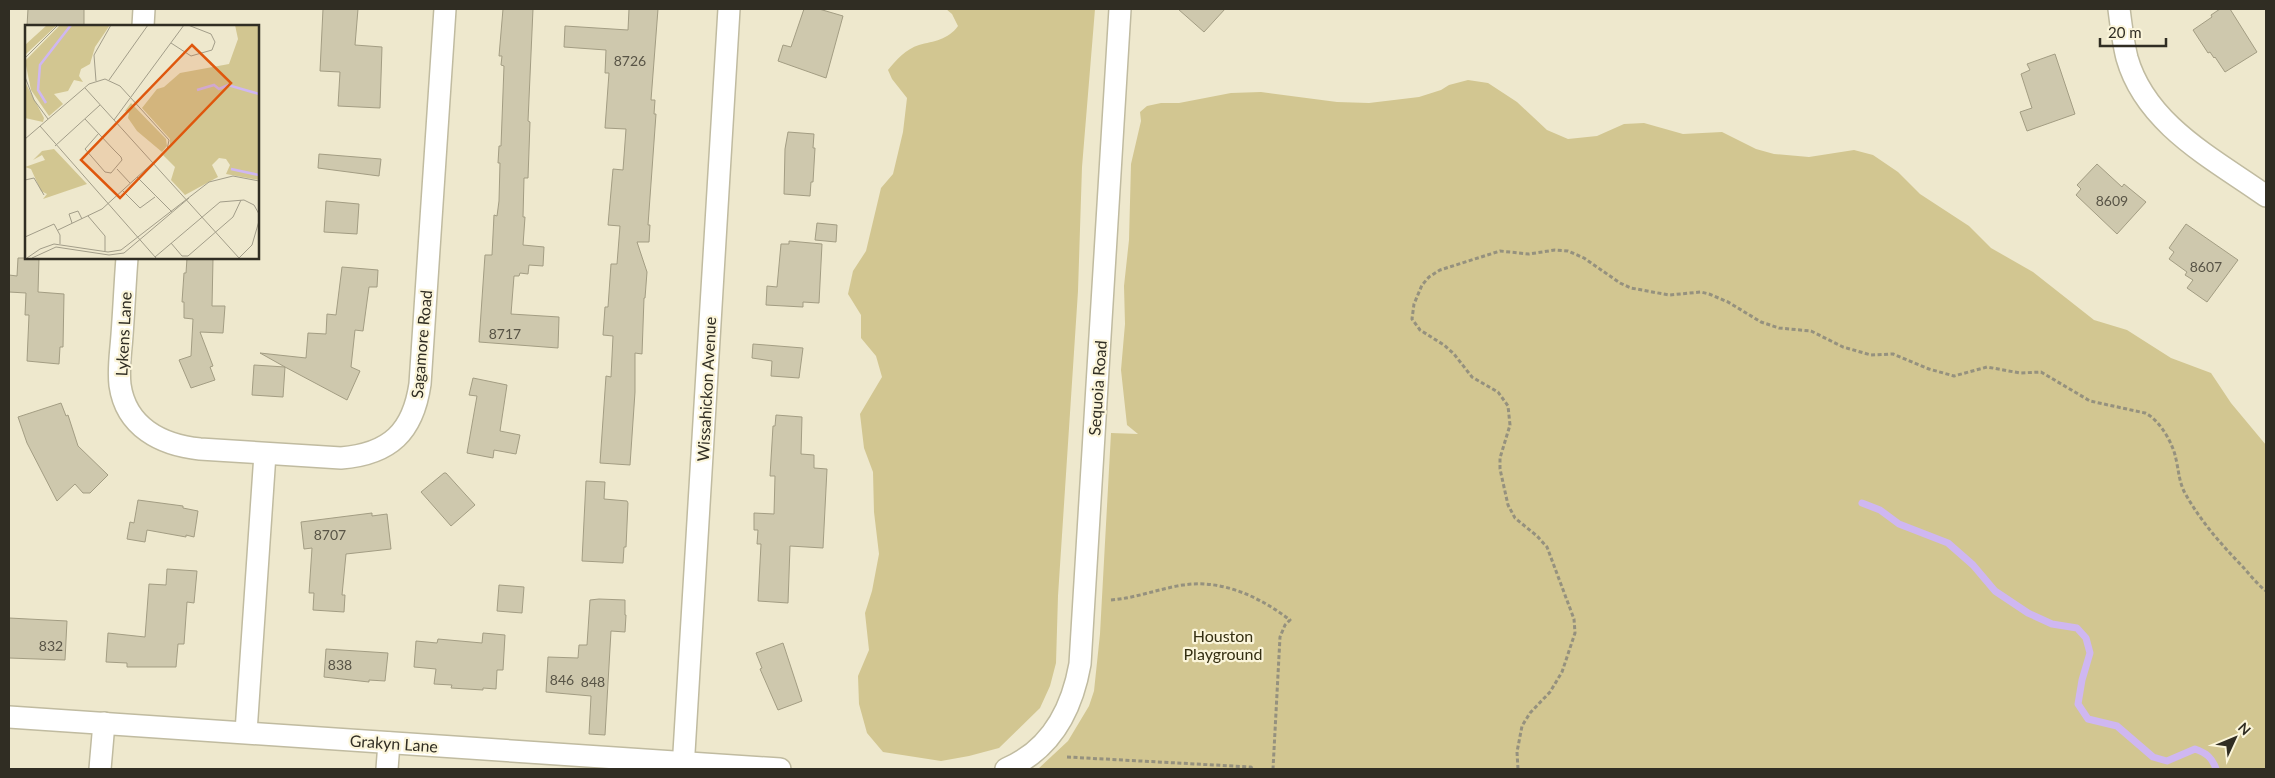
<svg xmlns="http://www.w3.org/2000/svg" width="2275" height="778" viewBox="0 0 2275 778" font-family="Lato,sans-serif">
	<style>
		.green { fill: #d2c691 }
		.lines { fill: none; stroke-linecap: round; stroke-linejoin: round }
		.stream { stroke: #cfb7f1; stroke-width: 7 }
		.building { fill: #cec8ad; stroke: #a39d83 }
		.minor-casing { stroke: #c0bba0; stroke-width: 24 }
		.path { stroke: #95917e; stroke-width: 3; stroke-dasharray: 4 2.5; stroke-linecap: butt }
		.minor { stroke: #fff; stroke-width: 21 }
		.labels { text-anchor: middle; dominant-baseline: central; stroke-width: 4.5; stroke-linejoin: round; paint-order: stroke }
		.number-label { font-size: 14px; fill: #585446 }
		.street-label { font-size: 16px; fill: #302d23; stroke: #fbf5da }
		.park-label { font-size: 16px; fill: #352f12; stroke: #fbf5da }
		.inset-river { fill: none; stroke: #cfb7f1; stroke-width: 2.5 }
		.inset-road { fill: none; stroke: #a29d89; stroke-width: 1 }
		.view { fill: #df570d; fill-opacity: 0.15; stroke: #df570d; stroke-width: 2.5 }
		.inset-edge { fill: none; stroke: #302d23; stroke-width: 2.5 }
	</style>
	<rect width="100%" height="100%" fill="#eee8cd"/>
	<g class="green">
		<path d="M946 9H1095L1082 167 1078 291 1058 596 1056 663 1050 686 1040 708 999 748 969 756 941 761 883 752 867 733 859 704 858 676 869 650 865 613 872 591 879 554 874 512 873 472 864 448 860 414 882 377 876 356 861 338V315L848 294 853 271 866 251 881 188 893 174 903 132 907 98 892 79 888 70C896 60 906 49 919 45 934 41 948 40 958 26L952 14Z"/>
		<path d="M1468 80 1488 83 1517 102 1547 130 1568 139 1597 136 1624 124 1644 123 1683 134 1722 132 1756 149 1774 154 1809 157 1854 150 1873 155 1898 172 1920 194 1969 226 1991 248 2033 272 2094 320 2127 330 2171 358 2211 373 2231 403 2266 445V769H1038L1068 741 1089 706 1094 691 1100 634 1111 433 1138 434 1127 425 1121 370 1125 324 1124 286 1129 240 1131 164 1141 121 1140 112 1147 106 1161 103H1179L1231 93 1261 92 1337 102 1369 103 1419 97 1441 90 1449 85Z"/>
	</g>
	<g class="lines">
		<path class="stream" d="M1862 503 1880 510 1899 524 1948 543 1973 565 1995 591 2028 613 2052 624 2077 628 2086 638 2090 653 2082 680 2078 704 2088 719 2117 726 2153 757 2167 761 2195 749C2206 753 2212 757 2216 769"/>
	</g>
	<g class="building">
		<path d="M28 9H84V26H27Z"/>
		<path d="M323 9H358L355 45 382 47 380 108 338 106 340 72 320 71Z"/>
		<path d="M503 9H533L528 121 530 122 528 178H524L523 217H525L523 245 544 247 543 266 529 265 528 274 520 273 519 276H514L511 314 559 317 558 348 479 342 485 255H492L494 215 497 216 499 201 500 163H498L499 146H501L504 66 501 65 502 56H499Z"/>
		<path d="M629 9H658L651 100H655L654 114H656L648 225H650L649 242H637L647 272 645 298H644L642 354 635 353V392L630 465 600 463 606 376 611 377 613 336 603 335 605 307H608L611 264H617L620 226 608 225 613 169 623 170 626 129 605 128 609 73H605L606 50 564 47 565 26 628 30Z"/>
		<path d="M804 9H819L843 16 826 78 778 61 783 45 791 47Z"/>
		<path d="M1178 9H1225L1204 32Z"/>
		<path d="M2220 9H2230L2257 52 2225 72 2215 57 2214 58 2210 52 2208 53 2193 30 2212 17 2211 15Z"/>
		<path d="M2055 54 2075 114 2027 131 2020 112 2032 108 2021 74 2030 70 2027 64Z"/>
		<path d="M788 132 814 134 813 148H815L813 182H811L810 196 784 194 785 149Z"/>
		<path d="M319 154 381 159 379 176 318 168Z"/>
		<path d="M2097 164 2122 187 2124 184 2146 202 2117 234 2076 195 2081 189 2077 185Z"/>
		<path d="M326 201 359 204 357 234 324 232Z"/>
		<path d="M817 223 837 225 836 242 815 240Z"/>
		<path d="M2186 224 2238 260 2207 302 2187 288 2193 280 2185 275 2187 272 2169 259 2174 252 2169 248Z"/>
		<path d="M789 241 822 244 819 303 803 302V307L766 305 767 286 777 287 781 244H789Z"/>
		<path d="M18 258H39L38 292 64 294 63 347H60L59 364 27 361 29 315H25L26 293 9 292V275L17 276Z"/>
		<path d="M187 258 213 259 212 306H225L223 333 200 332 213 366 210 367 215 380 191 388 179 360 191 356 193 319 184 318V302H182L184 273H186Z"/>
		<path d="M342 267 378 270 377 287H369L363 331 355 330 351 367 360 371 347 400 285 367 283 397 252 395 254 365 285 367 260 353 306 358 308 333 326 334 327 314 336 315Z"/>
		<path d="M753 344 803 348 799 378 771 376 772 361 752 358Z"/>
		<path d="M473 378 507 385 500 431 520 435 516 454 494 450 493 458 467 453 477 396 469 395Z"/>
		<path d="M61 403 66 416 68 415 78 446 108 475 90 493H83L75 484 57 501 27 443 18 417Z"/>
		<path d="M776 415 802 417 801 454 814 455V468L827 469 823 548 790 546 788 603 758 601 761 544H757L758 530H754V513L774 514 775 476H770L773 426H775Z"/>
		<path d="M444 473H446L475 505 451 526 421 492Z"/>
		<path d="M586 481 605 482 604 499 627 501 628 503 626 547H624L623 563 582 561Z"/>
		<path d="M138 500 183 506V508L198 511 194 537 186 535V537L147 530 145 542 127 539 130 522 134 523Z"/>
		<path d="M372 513V516L387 514 391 549 346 554 342 595H345L344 612 313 610 314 593H309L312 548 304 549 301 522Z"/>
		<path d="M167 569 197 571 194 603 187 602 184 644H178L176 667H127V663L106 662 108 633 145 637 149 584 166 585Z"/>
		<path d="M499 585 524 587 522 613 497 611Z"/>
		<path d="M599 599 625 600V615H626L625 632 611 631 605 735 589 734 591 696 546 692 548 657 578 658 579 645H587L590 600Z"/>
		<path d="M9 618 67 621 65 660 9 658Z"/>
		<path d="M483 633 505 635 503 670H497L496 689 483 688V690L451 688 452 685 434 684 436 669 414 667 416 641 437 643 438 639 482 643Z"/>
		<path d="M783 643 802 701 778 710 760 669 762 668 756 653Z"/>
		<path d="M326 649 388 653 385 681 369 680V682L324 677Z"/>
	</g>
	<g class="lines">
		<g class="minor-casing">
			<g id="minor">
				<path d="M2119 9C2121 25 2123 42 2127 58 2146 125 2214 159 2266 196"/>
				<path d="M143 26 144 9"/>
				<path d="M127 258C125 283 124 309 122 335 121 351 118 368 120 385 126 427 161 445 200 449L341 458C390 454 413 432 420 384L445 9"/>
				<path d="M9 717 780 769"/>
				<path d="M246 732 265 454"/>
				<path d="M100 769 104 723"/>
				<path d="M387 769 389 743"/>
				<path d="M683 769 729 9"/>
				<path d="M1006 769C1051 750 1072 709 1080 664L1120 9"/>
			</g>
		</g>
		<g class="path">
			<path d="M1111 600C1136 598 1158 589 1183 585 1222 579 1260 597 1290 620L1285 625 1280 637 1273 769"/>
			<path d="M1067 757 1251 767 1253 769"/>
			<path d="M1518 769 1517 752 1522 726 1530 713 1550 692 1562 672 1575 633 1574 619 1547 547 1537 536 1515 518 1508 505 1500 469V458L1510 425 1508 406 1498 392 1472 377 1454 354 1444 345 1420 330 1412 319 1414 304 1422 285 1429 277 1440 270 1500 251 1529 254 1555 250 1568 251 1584 258 1620 283 1631 288 1669 295 1701 292 1709 294 1728 302 1761 322 1779 328 1811 331 1843 347 1871 355 1893 354 1929 369 1954 376 1987 367 2020 373 2041 372 2090 401 2145 413C2159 419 2173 443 2176 459 2179 472 2179 483 2186 495 2202 523 2221 544 2243 567 2250 575 2258 585 2266 591"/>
		</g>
		<use href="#minor" class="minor"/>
	</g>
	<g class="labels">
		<g class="number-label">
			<text x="630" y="60">8726</text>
			<text x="2112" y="200">8609</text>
			<text x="2206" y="266">8607</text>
			<text x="505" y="333">8717</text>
			<text x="330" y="534">8707</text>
			<text x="51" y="645">832</text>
			<text x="340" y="664">838</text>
			<text x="562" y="679">846</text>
			<text x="593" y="681">848</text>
		</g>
		<g class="street-label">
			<text transform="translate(123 334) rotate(-87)">Lykens Lane</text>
			<text transform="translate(421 344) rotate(-85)">Sagamore Road</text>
			<text transform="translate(1097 388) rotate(-86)">Sequoia Road</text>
			<text transform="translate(706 389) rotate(-87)">Wissahickon Avenue</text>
			<text transform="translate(394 743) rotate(4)">Grakyn Lane</text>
		</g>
		<g class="park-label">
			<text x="1223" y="635">Houston<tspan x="1223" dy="18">Playground</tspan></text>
		</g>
	</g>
	<g transform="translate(25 25)">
		<rect width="234" height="234" fill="#eee8cd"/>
		<path d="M22 0H32L0 30V20ZM35 0H85L70 22 65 39 56 44 54 51 58 57 49 55 43 66 29 69 38 79 24 91 6 65 0 36ZM210 0H234V155L201 149 205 140 201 134 194 133 187 140 193 152 160 170 146 155 150 142 138 130 145 123V114L117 83 132 64 139 62 155 48 204 39 213 14ZM0 57 19 93 18 97 0 93ZM106 78 141 114 142 121 137 127 112 106 103 93 104 88 100 86ZM29 124 62 159 18 174 22 169 16 166 6 144 0 142 20 135 17 130 8 135 17 126Z" fill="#d2c691"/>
		<path class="inset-river" d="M172 65 189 60 194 64 203 60 234 69M21 78 13 65 15 40 46 0M206 144 234 150"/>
		<path class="inset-road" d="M146 18 166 31 187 25 190 17 186 9 163 0M0 33 33 0M0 52 9 75 23 94M84 55 123 0M71 56 69 30 86 0M60 63 214 233M60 94 89 125 96 132 97 135 86 148 80 147 60 124 74 108M89 95 159 0M15 101 131 233M0 114 64 59 80 54 95 61 144 115 142 125 77 184 33 205M30 121 75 80M92 144 105 158M112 152 147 187M0 155 9 153 19 170M97 165 115 183 130 172M63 191 80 211V226M47 198 44 189 53 186 57 194M0 212 29 199 35 210V219M146 218 157 231H163L208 192 216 175M130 232 195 177 219 175 229 180 234 189M2 233 15 224 29 219 83 227 96 225 184 157 208 151 234 156M7 233 31 222 84 230 99 228 164 173M214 233 227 220 234 196"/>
		<path class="view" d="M167 20 206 58 95 173 56 135Z"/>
		<rect width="234" height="234" class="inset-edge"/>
	</g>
	<rect width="2275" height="778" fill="none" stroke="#302d23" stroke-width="20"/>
	<g transform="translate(2235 738) rotate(46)" stroke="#fbf5da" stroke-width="4" paint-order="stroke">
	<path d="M0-4L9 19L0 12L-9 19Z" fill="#302d23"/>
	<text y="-8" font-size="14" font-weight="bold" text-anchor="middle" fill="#302d23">N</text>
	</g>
	<path d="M2100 38v8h66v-8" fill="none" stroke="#302d23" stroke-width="2.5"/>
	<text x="2108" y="38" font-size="15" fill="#302d23" stroke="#fbf5da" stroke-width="4" paint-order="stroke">20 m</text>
</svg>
